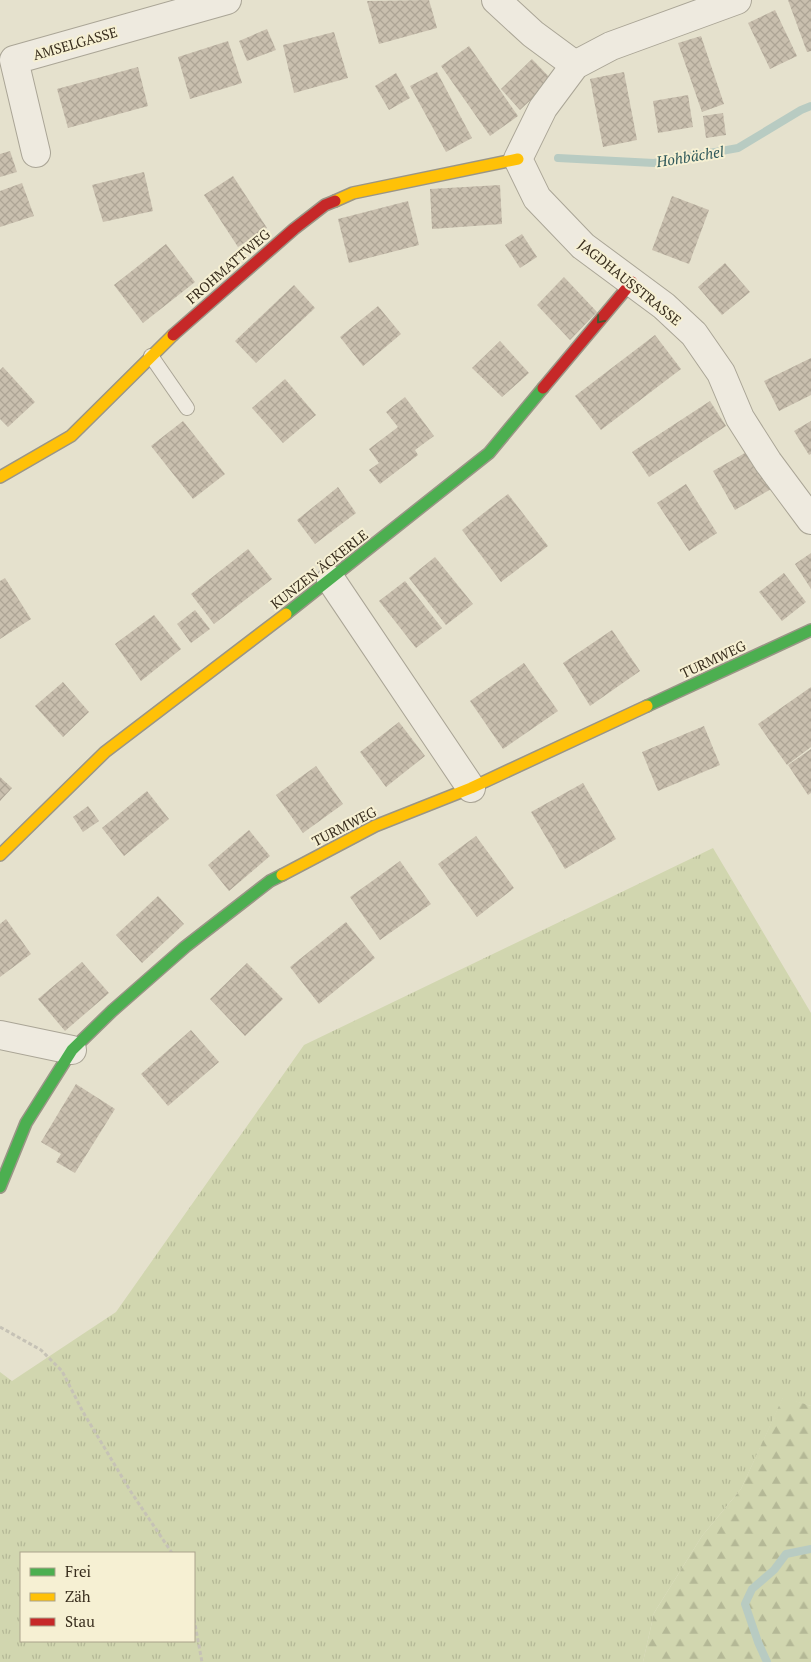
<svg xmlns="http://www.w3.org/2000/svg" width="811" height="1662" viewBox="0 0 811 1662" font-family="'PT Serif',serif">
	<style>
		.grass { fill: url(#grass-tufts); fill-rule: evenodd }
		.forest { fill: url(#forest-firs) }
		.lines { fill: none; stroke-linecap: round; stroke-linejoin: round }
		.stream { stroke: #b8cbc2; stroke-width: 8 }
		.building { fill: url(#building-cross-hatch) }
		.lane-casing { stroke: #aaa596; stroke-width: 16 }
		.street-casing { stroke: #aaa596; stroke-width: 30 }
		.fast-casing { stroke: #9a9586; stroke-width: 14 }
		.slow-casing { stroke: #9a9586; stroke-width: 14 }
		.jam-casing { stroke: #9a9586; stroke-width: 14 }
		.path { stroke: #c6c2b6; stroke-width: 3; stroke-dasharray: 4 2.5; stroke-linecap: butt }
		.lane { stroke: #eeeadf; stroke-width: 14 }
		.street { stroke: #eeeadf; stroke-width: 28 }
		.fast { stroke: #4caf50; stroke-width: 11 }
		.slow { stroke: #ffc107; stroke-width: 11 }
		.jam { stroke: #c62828; stroke-width: 11 }
		.oneway { stroke: #405b30 }
		.labels { text-anchor: middle; dominant-baseline: central; stroke-width: 4; stroke-linejoin: round; paint-order: stroke }
		.street-label { font-size: 14px; fill: #392e1e; stroke: #f6f0d3 }
		.water-label { font-size: 15px; font-style: italic; fill: #2d5759; stroke: #f6f0d3 }
	</style>
	<defs>
		<pattern id="grass-tufts" width="24" height="20" patternUnits="userSpaceOnUse" patternTransform="scale(1.25)"><rect width="24" height="20" fill="#d1d6af"/><path d="M3 7l-1-3M5 7V3M7 7l1-3M15 17l-1-3M17 17v-4M19 17l1-3" fill="none" stroke="#b4b896"/></pattern>
		<pattern id="forest-firs" width="22" height="20" patternUnits="userSpaceOnUse" patternTransform="scale(1.25)"><rect width="22" height="20" fill="#d1d6af"/><path d="M5 1l3.5 6h-7zM16 11l3.5 6h-7z" fill="#b4b896"/></pattern>
		<pattern id="building-cross-hatch" width="8" height="8" patternUnits="userSpaceOnUse" patternTransform="scale(1.25)"><rect width="8" height="8" fill="#c9bfae"/><path d="M0 0l8 8M0 8l8-8" fill="none" stroke="#ada495"/></pattern>
	</defs>
	<rect width="100%" height="100%" fill="#e5e1cd"/>
	<path class="grass" d="M713 848 811 1013V1406L783 1398 741 1489 702 1536 654 1613 643 1662H0V1372L12 1381 116 1312 304 1045ZM21 1553H194V1641H21Z"/>
	<path class="forest" d="M783 1397 811 1406V1662H643L654 1613 702 1536 741 1489Z"/>
	<g class="lines">
		<g class="stream">
			<path d="M558 158 654 163 738 148 801 110 811 106"/>
			<path d="M767 1662 758 1642 745 1604 752 1589 774 1570 786 1554 811 1549"/>
		</g>
	</g>
	<g class="building">
		<path d="M429 0 437 28 379 44 367 1Z"/>
		<path d="M788 0H811V51L807 52Z"/>
		<path d="M775 10 797 56 770 69 748 23Z"/>
		<path d="M267 29 276 50 247 61 239 41Z"/>
		<path d="M334 32 348 78 294 93 283 45Z"/>
		<path d="M701 36 724 104 702 112 678 43Z"/>
		<path d="M228 41 242 83 190 99 178 57Z"/>
		<path d="M469 46 518 116 490 136 441 66Z"/>
		<path d="M532 59 552 80 520 110 501 89Z"/>
		<path d="M138 67 148 106 68 128 57 89Z"/>
		<path d="M437 72 472 138 446 152 410 86Z"/>
		<path d="M624 72 637 140 603 147 590 79Z"/>
		<path d="M396 73 410 98 389 110 375 86Z"/>
		<path d="M688 95 693 127 658 133 653 101Z"/>
		<path d="M723 113 726 135 706 138 703 116Z"/>
		<path d="M10 151 17 172 0 177V154Z"/>
		<path d="M144 172 153 211 103 222 92 185Z"/>
		<path d="M233 176 267 228 238 247 204 195Z"/>
		<path d="M22 183 34 216 0 227V191Z"/>
		<path d="M500 185 502 224 432 229 430 189Z"/>
		<path d="M672 196 709 210 689 264 652 250Z"/>
		<path d="M408 201 419 245 349 263 338 219Z"/>
		<path d="M522 234 537 257 520 268 505 245Z"/>
		<path d="M166 244 195 282 143 323 114 285Z"/>
		<path d="M725 263 750 292 722 315 698 287Z"/>
		<path d="M564 277 597 312 570 340 537 305Z"/>
		<path d="M294 285 315 308 256 363 235 341Z"/>
		<path d="M378 306 401 334 363 366 340 337Z"/>
		<path d="M655 335 681 369 601 430 575 396Z"/>
		<path d="M500 341 529 373 502 397 472 368Z"/>
		<path d="M811 358V395L779 411 764 381Z"/>
		<path d="M3 367 35 402 8 427 0 419V370Z"/>
		<path d="M285 379 316 415 283 443 252 408Z"/>
		<path d="M405 397 434 436 415 450 418 455 380 484 369 470 379 463 369 449 398 427 386 412Z"/>
		<path d="M710 401 726 426 649 477 632 452Z"/>
		<path d="M183 421 225 474 193 499 151 446Z"/>
		<path d="M811 421V454L809 455 794 431Z"/>
		<path d="M752 449 773 488 735 510 713 471Z"/>
		<path d="M686 484 717 533 689 551 657 503Z"/>
		<path d="M338 487 356 513 315 544 297 520Z"/>
		<path d="M508 494 548 546 501 582 462 530Z"/>
		<path d="M248 549 272 579 214 624 191 594Z"/>
		<path d="M811 553V589L795 564Z"/>
		<path d="M435 557 473 604 446 625 409 578Z"/>
		<path d="M784 573 806 602 782 621 759 592Z"/>
		<path d="M5 578 31 619 0 639V581Z"/>
		<path d="M405 581 442 628 416 648 379 601Z"/>
		<path d="M195 610 210 629 191 643 177 624Z"/>
		<path d="M154 615 181 649 141 681 115 644Z"/>
		<path d="M612 630 640 671 590 706 563 663Z"/>
		<path d="M524 663 558 711 503 749 470 701Z"/>
		<path d="M63 682 89 712 63 737 35 706Z"/>
		<path d="M811 687V747L787 765 758 724Z"/>
		<path d="M399 722 425 756 386 787 360 752Z"/>
		<path d="M704 726 720 765 658 791 642 752Z"/>
		<path d="M811 749V793L808 795 788 765Z"/>
		<path d="M316 766 343 804 303 833 276 795Z"/>
		<path d="M0 777 12 788 0 801Z"/>
		<path d="M583 783 616 839 565 869 531 812Z"/>
		<path d="M147 791 169 819 124 856 102 828Z"/>
		<path d="M88 806 99 821 83 832 73 817Z"/>
		<path d="M249 830 270 856 229 891 208 865Z"/>
		<path d="M476 836 514 888 477 917 438 864Z"/>
		<path d="M400 861 431 904 380 940 350 897Z"/>
		<path d="M158 896 184 924 142 963 116 935Z"/>
		<path d="M6 919 31 954 0 977V924Z"/>
		<path d="M346 922 375 958 319 1004 290 967Z"/>
		<path d="M82 962 109 993 65 1031 38 999Z"/>
		<path d="M247 963 283 999 245 1036 210 999Z"/>
		<path d="M191 1030 219 1062 168 1106 141 1074Z"/>
		<path d="M76 1084 115 1109 75 1173 56 1162 61 1154 41 1142Z"/>
	</g>
	<g class="lines">
		<g class="lane-casing">
			<path id="lane" d="M151 356 187 408"/>
		</g>
		<g class="street-casing">
			<g id="street">
				<path d="M496 0 533 34 575 65"/>
				<path d="M737 0 611 46 575 65 543 108 518 159 537 198 583 246 664 306 694 334 721 373 740 418 768 462 811 520"/>
				<path d="M36 153 14 60 227 0"/>
				<path d="M331 580 471 788"/>
				<path d="M0 1035 72 1050"/>
			</g>
		</g>
		<g class="fast-casing">
			<g id="fast">
				<path d="M286 614 489 453 543 388"/>
				<path d="M647 706 811 630"/>
				<path d="M0 1187 26 1123 72 1050 112 1011 185 947 270 881 282 875"/>
			</g>
		</g>
		<g class="slow-casing">
			<g id="slow">
				<path d="M335 201 353 193 518 159"/>
				<path d="M0 477 71 436 173 335"/>
				<path d="M0 855 105 752 286 614"/>
				<path d="M282 875 375 826 471 788 647 706"/>
			</g>
		</g>
		<g class="jam-casing">
			<g id="jam">
				<path d="M173 335 294 229 325 205 335 201"/>
				<path d="M543 388 632 282"/>
			</g>
		</g>
		<g class="path">
			<path d="M0 1327 41 1350 62 1371 83 1412 131 1492 172 1553"/>
			<path d="M194 1619 202 1662"/>
		</g>
		<use href="#lane" class="lane"/>
		<use href="#street" class="street"/>
		<use href="#fast" class="fast"/>
		<use href="#slow" class="slow"/>
		<use href="#jam" class="jam"/>
	</g>
	<defs><path id="oneway-chevron" d="M-2-3.5L2.5 0L-2 3.5" fill="none" stroke-width="1.6" stroke-linecap="round" stroke-linejoin="round" transform="scale(1.25)"/></defs>
	<use class="oneway" href="#oneway-chevron" transform="translate(600 320) rotate(130)"/>
	<g class="labels">
		<g class="street-label">
			<text transform="translate(75 43) rotate(-16)">AMSELGASSE</text>
			<text transform="translate(228 266) rotate(-41)">FROHMATTWEG</text>
			<text transform="translate(630 282) rotate(39)">JAGDHAUSSTRASSE</text>
			<text transform="translate(319 569) rotate(-38)">KUNZEN ÄCKERLE</text>
			<text transform="translate(713 659) rotate(-25)">TURMWEG</text>
			<text transform="translate(344 826) rotate(-27)">TURMWEG</text>
		</g>
		<g class="water-label">
			<text transform="translate(690 156) rotate(-9)">Hohbächel</text>
		</g>
	</g>
	<rect x="20" y="1552" width="175" height="90" fill="#f6f0d3" stroke="#aaa28b"/>
	<rect x="30" y="1568" width="25" height="8" fill="#4caf50" stroke="#aaa28b"/>
	<text x="65" y="1577" font-size="15" fill="#392e1e">Frei</text>
	<rect x="30" y="1593" width="25" height="8" fill="#ffc107" stroke="#aaa28b"/>
	<text x="65" y="1602" font-size="15" fill="#392e1e">Zäh</text>
	<rect x="30" y="1618" width="25" height="8" fill="#c62828" stroke="#aaa28b"/>
	<text x="65" y="1627" font-size="15" fill="#392e1e">Stau</text>
</svg>
